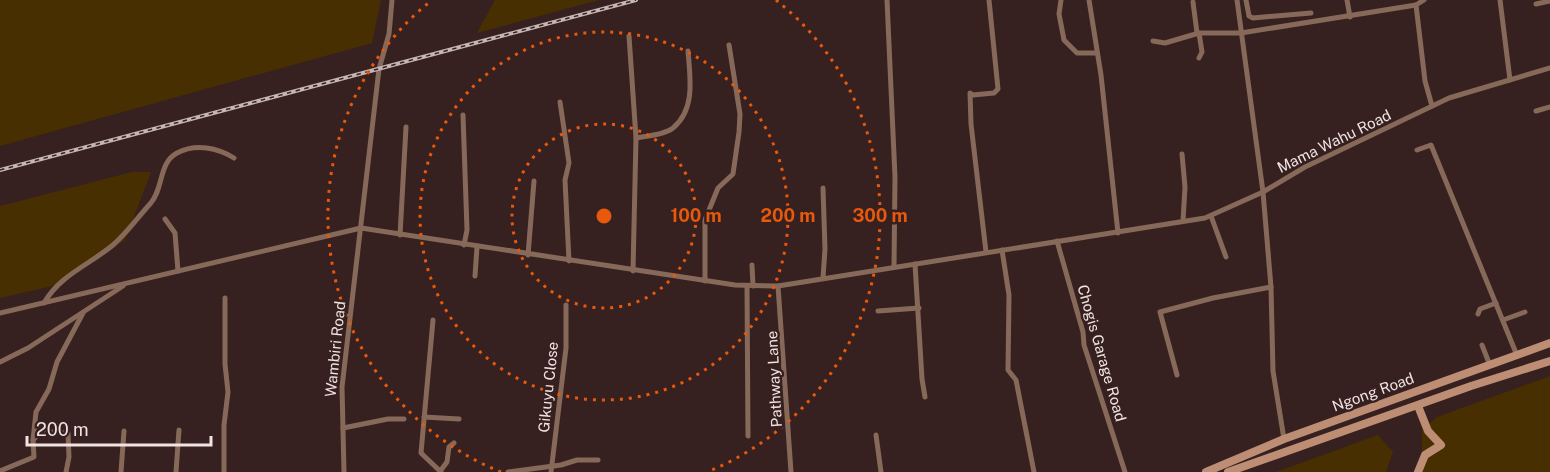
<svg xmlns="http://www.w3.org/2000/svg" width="1550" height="472" viewBox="0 0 1550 472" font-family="'Public Sans',sans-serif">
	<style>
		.green { fill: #472f01 }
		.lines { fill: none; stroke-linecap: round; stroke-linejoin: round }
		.street { stroke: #876959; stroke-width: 5 }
		.secondary { stroke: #bd8e74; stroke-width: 8 }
		.rail-casing { stroke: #c5b6b4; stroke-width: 4 }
		.rail { stroke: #362120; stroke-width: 1.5; stroke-dasharray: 4.5; stroke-linecap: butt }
		.ring { fill: none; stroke: #e8590c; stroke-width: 3; stroke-dasharray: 3 6 }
		.labels { text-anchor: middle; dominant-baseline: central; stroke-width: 5; stroke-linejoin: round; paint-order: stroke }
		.street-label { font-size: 15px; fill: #f1e3e1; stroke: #362120 }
		.centre { fill: #e8590c; stroke: #362120; stroke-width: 3 }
		.ring-label { font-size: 18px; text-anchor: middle; font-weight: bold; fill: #e8590c; stroke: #362120; stroke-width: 5; stroke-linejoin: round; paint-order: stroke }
	</style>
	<rect width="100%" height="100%" fill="#362120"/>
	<g class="green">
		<path d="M0 0H381L372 43 0 146Z"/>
		<path d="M495 0H599L477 33Z"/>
		<path d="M132 172H151L125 240 57 285 0 298V206Z"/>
		<path d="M1550 376V472H1422V430L1437 417Z"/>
		<path d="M1378 435 1393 452 1386 472H1276Z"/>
	</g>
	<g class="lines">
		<g class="street">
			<path d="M887 0 895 177 894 266"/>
			<path d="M1061 0 1059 14 1064 40 1077 53H1097"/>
			<path d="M1089 0 1101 75 1118 233"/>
			<path d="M1246 0 1249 16 1253 18 1311 13"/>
			<path d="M1347 0 1350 17"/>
			<path d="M1424 0 1416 5 1425 81 1432 106"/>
			<path d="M1500 0 1510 80"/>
			<path d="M1193 2 1197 33"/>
			<path d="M1536 4 1550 1"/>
			<path d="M629 36 636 138 633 271"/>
			<path d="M1153 41 1165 43 1199 33H1241L1416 5"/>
			<path d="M1199 58 1202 52 1199 33"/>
			<path d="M560 102 569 163 565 180 569 261"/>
			<path d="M1536 111 1550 107"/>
			<path d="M463 115 467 230 464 245"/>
			<path d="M636 138C647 136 664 135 673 128 696 109 690 77 688 51"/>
			<path d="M1417 150 1431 145 1516 353"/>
			<path d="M1182 154 1185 187 1183 221"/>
			<path d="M823 188 825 249 823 278"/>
			<path d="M1211 216 1226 257"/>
			<path d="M165 219 175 233 178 271"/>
			<path d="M400 235 406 127"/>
			<path d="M1057 241 1083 332 1084 345 1125 472"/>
			<path d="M1002 250 1009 295 1008 370 1016 380 1034 472"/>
			<path d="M986 252 971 124 970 93 973 95 994 93 998 89 989 0"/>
			<path d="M528 255 534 181"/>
			<path d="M915 264 922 379 925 397"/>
			<path d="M752 265 753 286"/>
			<path d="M475 276 477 247"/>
			<path d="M705 281V220L718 188 733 174 739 132 740 114 729 45"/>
			<path d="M747 286 748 436"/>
			<path d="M778 286 791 472"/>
			<path d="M44 303C60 275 89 265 113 245 127 233 138 217 150 204 164 189 158 163 177 153 196 143 218 148 234 158"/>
			<path d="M878 311 919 308"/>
			<path d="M0 313 361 228 735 285 778 286 1205 218 1263 192 1237 0"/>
			<path d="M1478 314 1480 309 1496 303"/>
			<path d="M433 320 421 453 441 472"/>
			<path d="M1503 320 1525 312"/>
			<path d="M1482 345 1489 363"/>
			<path d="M0 362 28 348 123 286"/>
			<path d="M1177 375 1160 312 1213 298 1271 287"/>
			<path d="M424 417 459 419"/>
			<path d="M343 428 388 419H404"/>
			<path d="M876 435 881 472"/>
			<path d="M1284 439 1273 371 1271 287 1263 192 1305 167 1449 98 1550 68"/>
			<path d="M441 470 447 462 449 447 454 443"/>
			<path d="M0 471 34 457 33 440"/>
			<path d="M66 472 69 457 68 433 41 431 33 440 36 412 49 389 57 362 83 313"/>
			<path d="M121 472 124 431"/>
			<path d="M176 472 179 430"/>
			<path d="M224 472V425L228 392 225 364V298"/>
			<path d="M344 472 342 387 379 69 389 34 392 0"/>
			<path d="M508 472 561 465 577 460H598"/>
			<path d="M551 472 566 348V305"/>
		</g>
		<g class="secondary">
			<path d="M1418 406 1428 431 1441 445 1425 455 1418 472"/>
			<path d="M1206 472 1284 439 1550 343"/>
			<path d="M1228 472 1471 386 1550 361"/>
		</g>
		<g class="rail-casing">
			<path id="rail" d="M0 170 636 0"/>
		</g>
		<use href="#rail" class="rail"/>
	</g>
	<g class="ring">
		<circle cx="604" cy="216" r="92"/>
		<circle cx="604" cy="216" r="184"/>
		<path d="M501 472A276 276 0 0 1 432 0M776 0A276 276 0 0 1 707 472"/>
	</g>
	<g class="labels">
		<g class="street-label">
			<text transform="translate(1334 141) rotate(-26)">Mama Wahu Road</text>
			<text transform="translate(335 349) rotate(-84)">Wambiri Road</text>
			<text transform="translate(1102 353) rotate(74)">Chogis Garage Road</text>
			<text transform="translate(774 379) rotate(-93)">Pathway Lane</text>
			<text transform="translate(548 387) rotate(-84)">Gikuyu Close</text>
			<text transform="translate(1373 392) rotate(-20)">Ngong Road</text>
		</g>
	</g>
	<circle cx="604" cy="216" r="9" class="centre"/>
	<g class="ring-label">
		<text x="696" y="222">100 m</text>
		<text x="788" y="222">200 m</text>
		<text x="880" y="222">300 m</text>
	</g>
	<path d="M27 436v9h184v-9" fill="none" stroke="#f1e3e1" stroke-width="3"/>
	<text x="36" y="436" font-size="18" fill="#f1e3e1" stroke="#362120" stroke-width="4.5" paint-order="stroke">200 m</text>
</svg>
